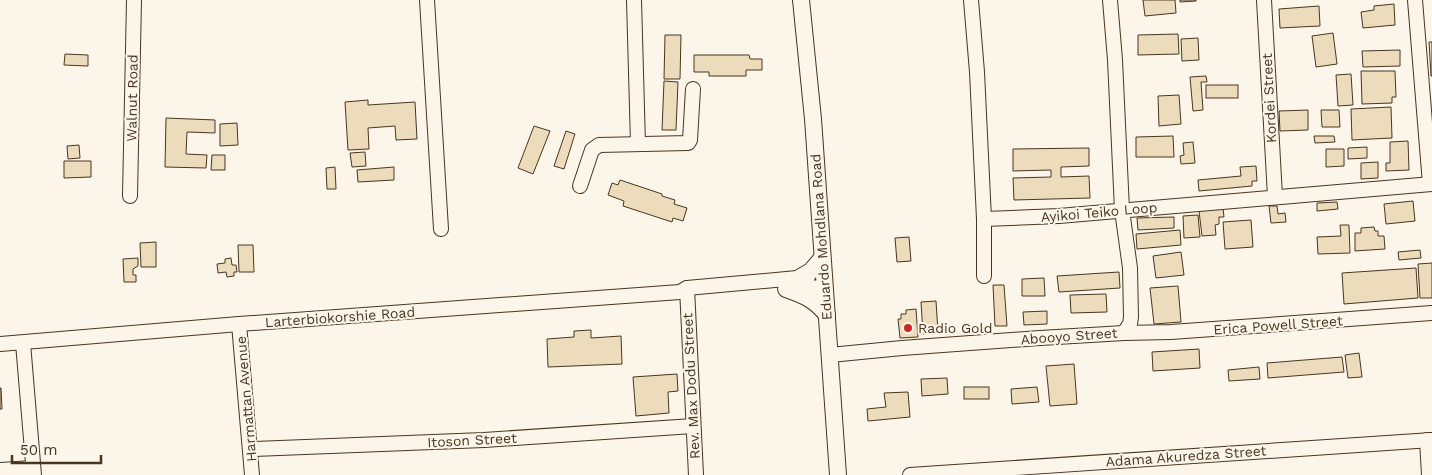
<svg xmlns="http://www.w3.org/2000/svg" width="1432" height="475" viewBox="0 0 1432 475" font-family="'Work Sans',sans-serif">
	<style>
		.building { fill: #ecdcbc; stroke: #4a3520 }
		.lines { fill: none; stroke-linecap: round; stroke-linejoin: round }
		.minor-casing { stroke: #4a3520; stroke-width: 16 }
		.major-casing { stroke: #4a3520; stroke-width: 18 }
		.minor { stroke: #fbf6e9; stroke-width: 14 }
		.major { stroke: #fbf6e9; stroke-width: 16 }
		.poi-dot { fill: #c62828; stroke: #fbf6e9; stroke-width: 2 }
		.labels { text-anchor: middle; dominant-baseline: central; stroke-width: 4; stroke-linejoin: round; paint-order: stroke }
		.street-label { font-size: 14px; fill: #4a3520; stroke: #fbf6e9 }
		.poi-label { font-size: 14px; fill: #4a3520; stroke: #fbf6e9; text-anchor: start }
	</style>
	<rect width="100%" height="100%" fill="#fbf6e9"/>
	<g class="building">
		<path d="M1143 0H1175L1176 13 1145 16Z"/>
		<path d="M1180 0H1196V1L1180 2Z"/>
		<path d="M1394 4 1395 25 1363 28 1361 12 1374 10V6Z"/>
		<path d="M1319 6 1320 26 1280 28 1279 9Z"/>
		<path d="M1333 33 1337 64 1316 67 1312 36Z"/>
		<path d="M1178 34 1179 54 1138 55V35Z"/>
		<path d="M665 35H681L680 79H664Z"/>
		<path d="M1198 38 1199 60 1182 61 1181 39Z"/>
		<path d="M1429 42H1432V76H1431Z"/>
		<path d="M1400 50V66L1363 67 1362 51Z"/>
		<path d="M65 54 88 55V66L64 65Z"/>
		<path d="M694 55H749L750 59H762V70H746V76H709V72H694Z"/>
		<path d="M1361 71H1395L1396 97H1392V103L1362 104Z"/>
		<path d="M1351 74 1353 105 1338 106 1336 75Z"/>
		<path d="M1206 76 1207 82H1201L1203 110 1193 111 1190 77Z"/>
		<path d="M664 81 678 82 676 130H662Z"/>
		<rect x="1206" y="85" width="32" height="13"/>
		<path d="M1179 95 1181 124 1159 126 1158 96Z"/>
		<path d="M368 100V105L415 102 417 139 396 140 395 126 368 128 369 149 348 150 345 102Z"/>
		<path d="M1391 107 1392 138 1352 140 1351 109Z"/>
		<path d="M1308 110V130L1280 131 1279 111Z"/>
		<path d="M1321 110H1339L1340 127H1322Z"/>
		<path d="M166 118 215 120V133L187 132 186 154 207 155 206 168 165 167Z"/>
		<path d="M237 123 238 145 220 146V124Z"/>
		<path d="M534 126 550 131 533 174 518 168Z"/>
		<path d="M566 131 575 134 564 169 554 166Z"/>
		<path d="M1173 136 1174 157H1136V137Z"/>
		<path d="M1314 136H1334L1335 142 1315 143Z"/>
		<path d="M1408 141 1409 170 1386 171V163H1390V142Z"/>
		<path d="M1193 142 1195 163 1181 164 1180 156 1184 155 1183 143Z"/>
		<path d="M79 145 80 158 68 159 67 146Z"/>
		<path d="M1367 147V158L1348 159V148Z"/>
		<path d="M1089 148V166L1061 167V177L1089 176 1090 198 1014 200 1013 178 1051 177V170L1013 171V149Z"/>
		<path d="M1326 149H1344V166L1326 167Z"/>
		<path d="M365 152 366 166 352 167 350 153Z"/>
		<path d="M212 155H225V170H211Z"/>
		<path d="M64 161H91V177L64 178Z"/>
		<path d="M1378 162V178L1361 179V163Z"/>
		<path d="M1256 166 1257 181H1252V186L1199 191 1198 180 1241 176 1240 167Z"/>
		<path d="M335 167 336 189H327L326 168Z"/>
		<path d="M394 167V180L358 182 357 170Z"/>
		<path d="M620 180 662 194V196L675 200 674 204 687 208 683 221 673 218 672 222 623 206 624 201 608 195 612 183 618 185Z"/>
		<path d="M1413 201 1415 221 1386 224 1384 204Z"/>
		<path d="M1337 202 1338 209 1317 211V203Z"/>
		<path d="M1269 206H1277L1278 214 1285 213 1286 222 1271 223Z"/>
		<path d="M1223 208 1224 217H1219V224L1215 225 1216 235 1202 236 1199 211Z"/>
		<path d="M1198 215 1200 237 1184 238 1183 216Z"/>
		<path d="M1174 217V228L1138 230 1137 218Z"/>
		<path d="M1251 220 1253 247 1225 249 1223 222Z"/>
		<path d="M1340 225H1349L1350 253 1318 254 1317 237 1341 236Z"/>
		<path d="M1374 227 1375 231H1378V236H1384L1385 249 1355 251V233H1361V228Z"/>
		<path d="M1180 230 1181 245 1137 249 1136 234Z"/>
		<path d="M909 237 911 261 897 262 895 238Z"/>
		<path d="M156 242V267H141L140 243Z"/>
		<path d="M238 245H253L254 272H239Z"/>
		<path d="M1420 250 1421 258 1399 260 1398 252Z"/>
		<path d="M1181 252 1184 275 1156 278 1153 256Z"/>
		<path d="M138 258V266L133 269V275H136V282H124L123 259Z"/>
		<path d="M231 258 232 265H236L237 272H234V276L227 277 226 272 218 273 217 264 225 263V259Z"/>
		<path d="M1432 263V298H1420L1418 264Z"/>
		<path d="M1416 268 1418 298 1344 304 1342 273Z"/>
		<path d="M1119 272 1120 288 1059 292 1057 276Z"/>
		<path d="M1044 278 1045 296H1022V279Z"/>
		<path d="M993 285H1004L1007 326H995Z"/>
		<path d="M1178 286 1181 322 1154 324 1150 288Z"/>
		<path d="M1106 294 1107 312 1071 313 1070 295Z"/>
		<path d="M936 301 938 332 923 334 921 302Z"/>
		<path d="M916 309 918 337 900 338 898 319H901V314H906V310Z"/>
		<path d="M1047 311V324L1024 325 1023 312Z"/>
		<path d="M591 330V338L621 336 622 364 548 367 547 339 574 337V331Z"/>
		<path d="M1199 349 1200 368 1153 371 1152 352Z"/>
		<path d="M1359 353 1362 377 1348 378 1345 355Z"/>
		<path d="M1342 357 1344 372 1268 378 1267 363Z"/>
		<path d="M1074 364 1077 404 1050 406 1046 366Z"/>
		<path d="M1259 367 1260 379 1229 381 1228 370Z"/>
		<path d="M677 374 678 391 668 392 669 413 636 416 633 377Z"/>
		<path d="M947 378 948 394 922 396 921 379Z"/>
		<rect x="964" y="387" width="25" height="12"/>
		<path d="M1037 387 1039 402 1012 404 1011 389Z"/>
		<path d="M0 388H1L2 409H0Z"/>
		<path d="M908 392 910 417 868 421 867 409 886 407 884 393Z"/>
	</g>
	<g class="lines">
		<g class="minor-casing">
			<g id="minor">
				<path d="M427 0 441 229"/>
				<path d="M634 0 638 144"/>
				<path d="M971 0 977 72 984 219V276"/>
				<path d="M1110 0 1115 60 1122 210 1130 268 1131 317 1130 324 1124 333"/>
				<path d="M1264 0 1275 196"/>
				<path d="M1415 0 1430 184"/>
				<path d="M580 186 592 150 599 145 688 143 690 140 693 89"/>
				<path d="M130 196 134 0"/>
				<path d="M984 219 1059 216 1432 184"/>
				<path d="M687 288 696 475"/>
				<path d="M787 289 825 287"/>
				<path d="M239 324 252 475"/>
				<path d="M23 343 34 475"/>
				<path d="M0 344 239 324 680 292 687 288 808 277"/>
				<path d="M830 355 902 348 1040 338 1124 333 1171 332 1432 313"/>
				<path d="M1427 440 1429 475"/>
				<path d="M251 449 484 440 693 426"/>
				<path d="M0 470 33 468"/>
				<path d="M910 475 1432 440"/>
			</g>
		</g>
		<g class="major-casing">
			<g id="major">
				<path d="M801 0 813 119 838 475"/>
				<path d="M799 278 811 271 822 258"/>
				<path d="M786 289C805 296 814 299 827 315"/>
			</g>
		</g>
		<use href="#minor" class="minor"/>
		<use href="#major" class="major"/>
	</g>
	<circle class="poi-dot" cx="908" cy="328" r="5"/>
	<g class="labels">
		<g class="street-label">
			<text transform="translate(132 98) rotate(-89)">Walnut Road</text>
			<text transform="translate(1269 98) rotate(-93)">Kordei Street</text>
			<text transform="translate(1099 212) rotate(-5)">Ayikoi Teiko Loop</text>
			<text transform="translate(821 237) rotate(-94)">Eduardo Mohdlana Road</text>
			<text transform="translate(340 317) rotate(-4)">Larterbiokorshie Road</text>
			<text transform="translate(1278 325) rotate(-4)">Erica Powell Street</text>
			<text transform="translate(1069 336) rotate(-4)">Abooyo Street</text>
			<text transform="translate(691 386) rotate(-93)">Rev. Max Dodu Street</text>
			<text transform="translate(246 399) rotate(-95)">Harmattan Avenue</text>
			<text transform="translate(472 440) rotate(-3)">Itoson Street</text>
			<text transform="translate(1186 456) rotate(-4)">Adama Akuredza Street</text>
		</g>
		<g class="poi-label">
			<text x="918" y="328">Radio Gold</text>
		</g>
	</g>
	<path d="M12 455v8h89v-8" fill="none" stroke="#4a3520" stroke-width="2.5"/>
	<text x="20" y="455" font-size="15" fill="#4a3520" stroke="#fbf6e9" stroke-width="4" paint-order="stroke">50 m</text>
</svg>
